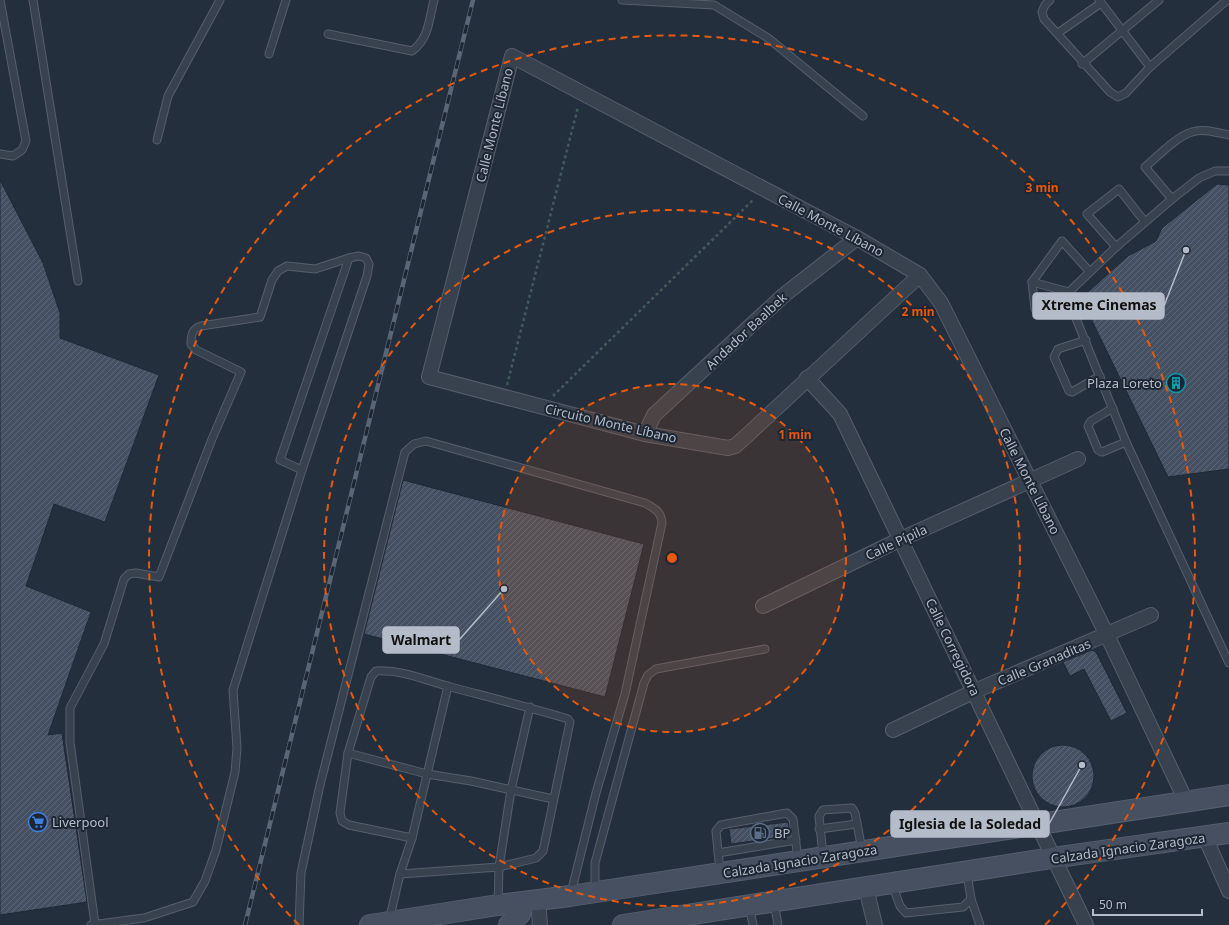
<svg xmlns="http://www.w3.org/2000/svg" width="1229" height="925" viewBox="0 0 1229 925" font-family="'Noto Sans',sans-serif">
	<style>
		.building { fill: url(#building-hatch); stroke: #1f2835 }
		.lines { fill: none; stroke-linecap: round; stroke-linejoin: round }
		.lane-casing { stroke: #565f6c; stroke-width: 9 }
		.street-casing { stroke: #565f6c; stroke-width: 16 }
		.secondary-casing { stroke: #565f6c; stroke-width: 22 }
		.path { stroke: #44595c; stroke-width: 2.5; stroke-dasharray: 3 3; stroke-linecap: butt }
		.lane { stroke: #38414e; stroke-width: 7 }
		.street { stroke: #38414e; stroke-width: 14 }
		.secondary { stroke: #465061; stroke-width: 20 }
		.rail-casing { stroke: #5a6575; stroke-width: 4.5 }
		.rail { stroke: #1d2633; stroke-width: 3; stroke-dasharray: 9; stroke-linecap: butt }
		.ring { fill: none; stroke: #e8590c; stroke-width: 2; stroke-dasharray: 7 5 }
		.labels { text-anchor: middle; dominant-baseline: central; stroke-width: 4; stroke-linejoin: round; paint-order: stroke }
		.street-label { font-size: 13px; fill: #b4bcc9; stroke: #1d2633 }
		.poi-label { font-size: 13px; fill: #b4bcc9; stroke: #1d2633; text-anchor: start }
		.centre { fill: #e8590c; stroke: #1d2633; stroke-width: 2 }
		.ring-label { font-size: 12px; text-anchor: middle; font-weight: bold; fill: #e8590c; stroke: #1d2633; stroke-width: 4; stroke-linejoin: round; paint-order: stroke }
		.leader { fill: none; stroke: #b4bcc9; stroke-width: 1.5 }
		.callout-dot { fill: #b4bcc9; stroke: #1d2633; stroke-width: 1.5 }
		.callout { fill: #b4bcc9; stroke: #b4bcc9; stroke-width: 1.5 }
		.callout-label { font-size: 14px; text-anchor: middle; font-weight: bold; fill: #111 }
	</style>
	<defs>
		<pattern id="building-hatch" width="6" height="6" patternUnits="userSpaceOnUse"><rect width="6" height="6" fill="#455162"/><path d="M-1 1l2-2M0 6l6-6M5 7l2-2" fill="none" stroke="#5d6877"/></pattern>
	</defs>
	<rect width="100%" height="100%" fill="#242f3e"/>
	<g class="building">
		<path d="M0 180 43 263 60 313V338L159 375 105 522 54 504 26 586 91 612 48 735 62 733 87 902 0 915Z"/>
		<path d="M1217 184 1229 185V469L1168 477 1081 298 1128 256 1156 241 1162 228Z"/>
		<path d="M403 480 644 544 605 697 364 634Z"/>
		<path d="M1092 650 1096 652 1127 713 1111 721 1084 669 1070 676 1063 662Z"/>
		<circle cx="1063" cy="776" r="31"/>
		<path d="M788 822 790 836 731 844 729 829Z"/>
	</g>
	<g class="lines">
		<g class="lane-casing">
			<g id="lane">
				<path d="M33 0 78 281"/>
				<path d="M622 0 714 5 768 38 863 116"/>
				<path d="M1050 0 1045 5 1042 12 1044 19 1110 92 1118 97 1126 93 1150 67"/>
				<path d="M1099 0 1150 67 1227 0"/>
				<path d="M1058 33 1101 3"/>
				<path d="M328 34 412 51C429 39 429 19 434 0"/>
				<path d="M269 54 286 0"/>
				<path d="M1082 64 1159 0"/>
				<path d="M157 140 168 96 220 0"/>
				<path d="M0 154 13 156 22 150 26 141 0 0"/>
				<path d="M1172 199 1145 167C1157 157 1177 136 1192 132 1204 128 1218 133 1229 135"/>
				<path d="M1116 247 1087 214 1119 189 1145 222"/>
				<path d="M1032 282 1062 241 1090 272"/>
				<path d="M1069 292 1071 306 1126 442 1229 663"/>
				<path d="M1069 292 1116 247 1172 199 1199 178 1215 171H1229"/>
				<path d="M1069 292 1032 282 1035 309 1042 313 1071 306"/>
				<path d="M1086 340 1058 349 1054 357 1069 391 1072 392 1100 376"/>
				<path d="M1113 408 1091 421 1088 426 1098 450 1102 452 1126 442"/>
				<path d="M302 470 367 276 369 264 366 258 359 256 349 258"/>
				<path d="M348 753 427 774 471 781 553 799"/>
				<path d="M819 829 857 824"/>
				<path d="M718 853 796 840"/>
				<path d="M823 856 819 816 823 810 852 808 855 813 862 850"/>
				<path d="M720 871 716 831 721 825 787 813 793 819 798 860"/>
				<path d="M400 874 499 867 536 858 543 851 570 722 568 719C528 707 488 697 447 686 425 680 400 669 376 671L371 677 348 753 340 813 342 821 349 825 412 838"/>
				<path d="M892 884 900 906 906 913 963 907 971 899 967 873"/>
				<path d="M595 890V863L644 683 648 675 656 669 765 649"/>
				<path d="M971 899 980 925"/>
				<path d="M774 902 778 925"/>
				<path d="M498 904 499 867 511 790 530 707"/>
				<path d="M749 906 753 925"/>
				<path d="M389 921 400 874 412 838 448 686"/>
				<path d="M91 925 144 918 193 902 205 881 216 850 235 772 237 748 233 690 302 470 280 460 349 258 315 269 287 266 278 271 272 280 260 317 201 326C192 329 191 335 191 344L196 350 241 372 212 439 159 577 136 573 129 574 124 579 104 644 70 708V742L95 924"/>
				<path d="M299 925 301 873 320 785 405 452 414 444 426 441 645 503C655 509 661 511 662 523L625 694 596 793 571 893"/>
			</g>
		</g>
		<g class="street-casing">
			<g id="street">
				<path d="M920 275 743 439 735 446 728 448 645 434 429 377 512 56 857 238 920 275 941 303 1107 635 1186 801"/>
				<path d="M807 378 840 414 1086 925"/>
				<path d="M645 434 654 415 784 295 857 238"/>
				<path d="M763 606 901 539 1078 459"/>
				<path d="M893 730 975 691 1151 615"/>
				<path d="M1205 837 1229 891"/>
				<path d="M866 888 875 925"/>
				<path d="M538 900 540 925"/>
			</g>
		</g>
		<g class="secondary-casing">
			<g id="secondary">
				<path d="M370 925 498 905 570 896 1229 795"/>
				<path d="M509 925 520 914 523 903"/>
				<path d="M623 925 1052 858 1229 833"/>
			</g>
		</g>
		<g class="path">
			<path d="M507 385 578 107"/>
			<path d="M553 396 754 199"/>
		</g>
		<use href="#lane" class="lane"/>
		<use href="#street" class="street"/>
		<use href="#secondary" class="secondary"/>
		<g class="rail-casing">
			<path id="rail" d="M245 925 473 0"/>
		</g>
		<use href="#rail" class="rail"/>
	</g>
	<circle cx="672" cy="558" r="174" fill="#e8590c" fill-opacity=".12"/>
	<g class="ring">
		<circle cx="672" cy="558" r="174"/>
		<circle cx="672" cy="558" r="348"/>
		<path d="M299 925A523 523 0 1 1 1045 925"/>
	</g>
	<defs>
		<g id="building-ring" transform="scale(1)"><circle r="9.5" fill="#1d2633" stroke="#0f9aa8" stroke-width="1.5"/><path d="M-4-6H4V6H1V3H-1V6H-4ZM-2.5-4.3h1.7v1.8h-1.7ZM.8-4.3h1.7v1.8H.8ZM-2.5-1h1.7V.8h-1.7ZM.8-1h1.7V.8H.8Z" fill="#0f9aa8"/></g>
		<g id="supermarket-ring" transform="scale(1)"><circle r="9.5" fill="#1d2633" stroke="#3f7fe0" stroke-width="1.5"/><path d="M-6-5.5h2.5l.6 2H6L4.5 2H-2.5L-4.4-4H-6ZM-1.5 3.2a1.3 1.3 0 1 0 .1 0ZM3 3.2a1.3 1.3 0 1 0 .1 0Z" fill="#3f7fe0"/></g>
		<g id="fuel-ring" transform="scale(1)"><circle r="9.5" fill="#1d2633" stroke="#5c6f8a" stroke-width="1.5"/><path d="M-5.5-6h7V0h2V4h1.3V-2.5L3-4.5l.8-.8L6-3V5H2.5V1h-1V6h-7ZM-4.2-4.7v3.2H.2V-4.7Z" fill="#5c6f8a"/></g>
	</defs>
	<g fill-rule="evenodd">
		<use href="#building-ring" x="1176" y="383"/>
		<use href="#supermarket-ring" x="38" y="822"/>
		<use href="#fuel-ring" x="760" y="833"/>
	</g>
	<g class="labels">
		<g class="street-label">
			<text transform="translate(494 125) rotate(-76)">Calle Monte Líbano</text>
			<text transform="translate(831 225) rotate(28)">Calle Monte Líbano</text>
			<text transform="translate(746 331) rotate(-43)">Andador Baalbek</text>
			<text transform="translate(611 423) rotate(13)">Circuito Monte Líbano</text>
			<text transform="translate(1030 481) rotate(63)">Calle Monte Líbano</text>
			<text transform="translate(896 542) rotate(-25)">Calle Pípila</text>
			<text transform="translate(953 647) rotate(64)">Calle Corregidora</text>
			<text transform="translate(1044 662) rotate(-23)">Calle Granaditas</text>
			<text transform="translate(1128 848) rotate(-8)">Calzada Ignacio Zaragoza</text>
			<text transform="translate(800 861) rotate(-9)">Calzada Ignacio Zaragoza</text>
		</g>
		<g class="poi-label">
			<text x="1162" y="383" text-anchor="end">Plaza Loreto</text>
			<text x="52" y="822">Liverpool</text>
			<text x="774" y="833">BP</text>
		</g>
	</g>
	<circle cx="672" cy="558" r="6" class="centre"/>
	<g class="ring-label">
		<text x="1042" y="192">3 min</text>
		<text x="918" y="316">2 min</text>
		<text x="795" y="439">1 min</text>
	</g>
	<path class="leader" d="M1186 250L1164 306M504 589L459 640M1082 765L1049 824"/>
	<g class="callout-dot">
		<circle cx="1186" cy="250" r="4"/>
		<circle cx="504" cy="589" r="4"/>
		<circle cx="1082" cy="765" r="4"/>
	</g>
	<g class="callout">
		<rect x="1033" y="293" width="131" height="26" rx="4"/>
		<rect x="383" y="627" width="76" height="26" rx="4"/>
		<rect x="891" y="811" width="158" height="26" rx="4"/>
	</g>
	<g class="callout-label">
		<text x="1099" y="310">Xtreme Cinemas</text>
		<text x="421" y="645">Walmart</text>
		<text x="970" y="829">Iglesia de la Soledad</text>
	</g>
	<path d="M1093 909v6h109v-6" fill="none" stroke="#b4bcc9" stroke-width="2"/>
	<text x="1099" y="909" font-size="12" fill="#b4bcc9" stroke="#1d2633" stroke-width="3" paint-order="stroke">50 m</text>
</svg>
